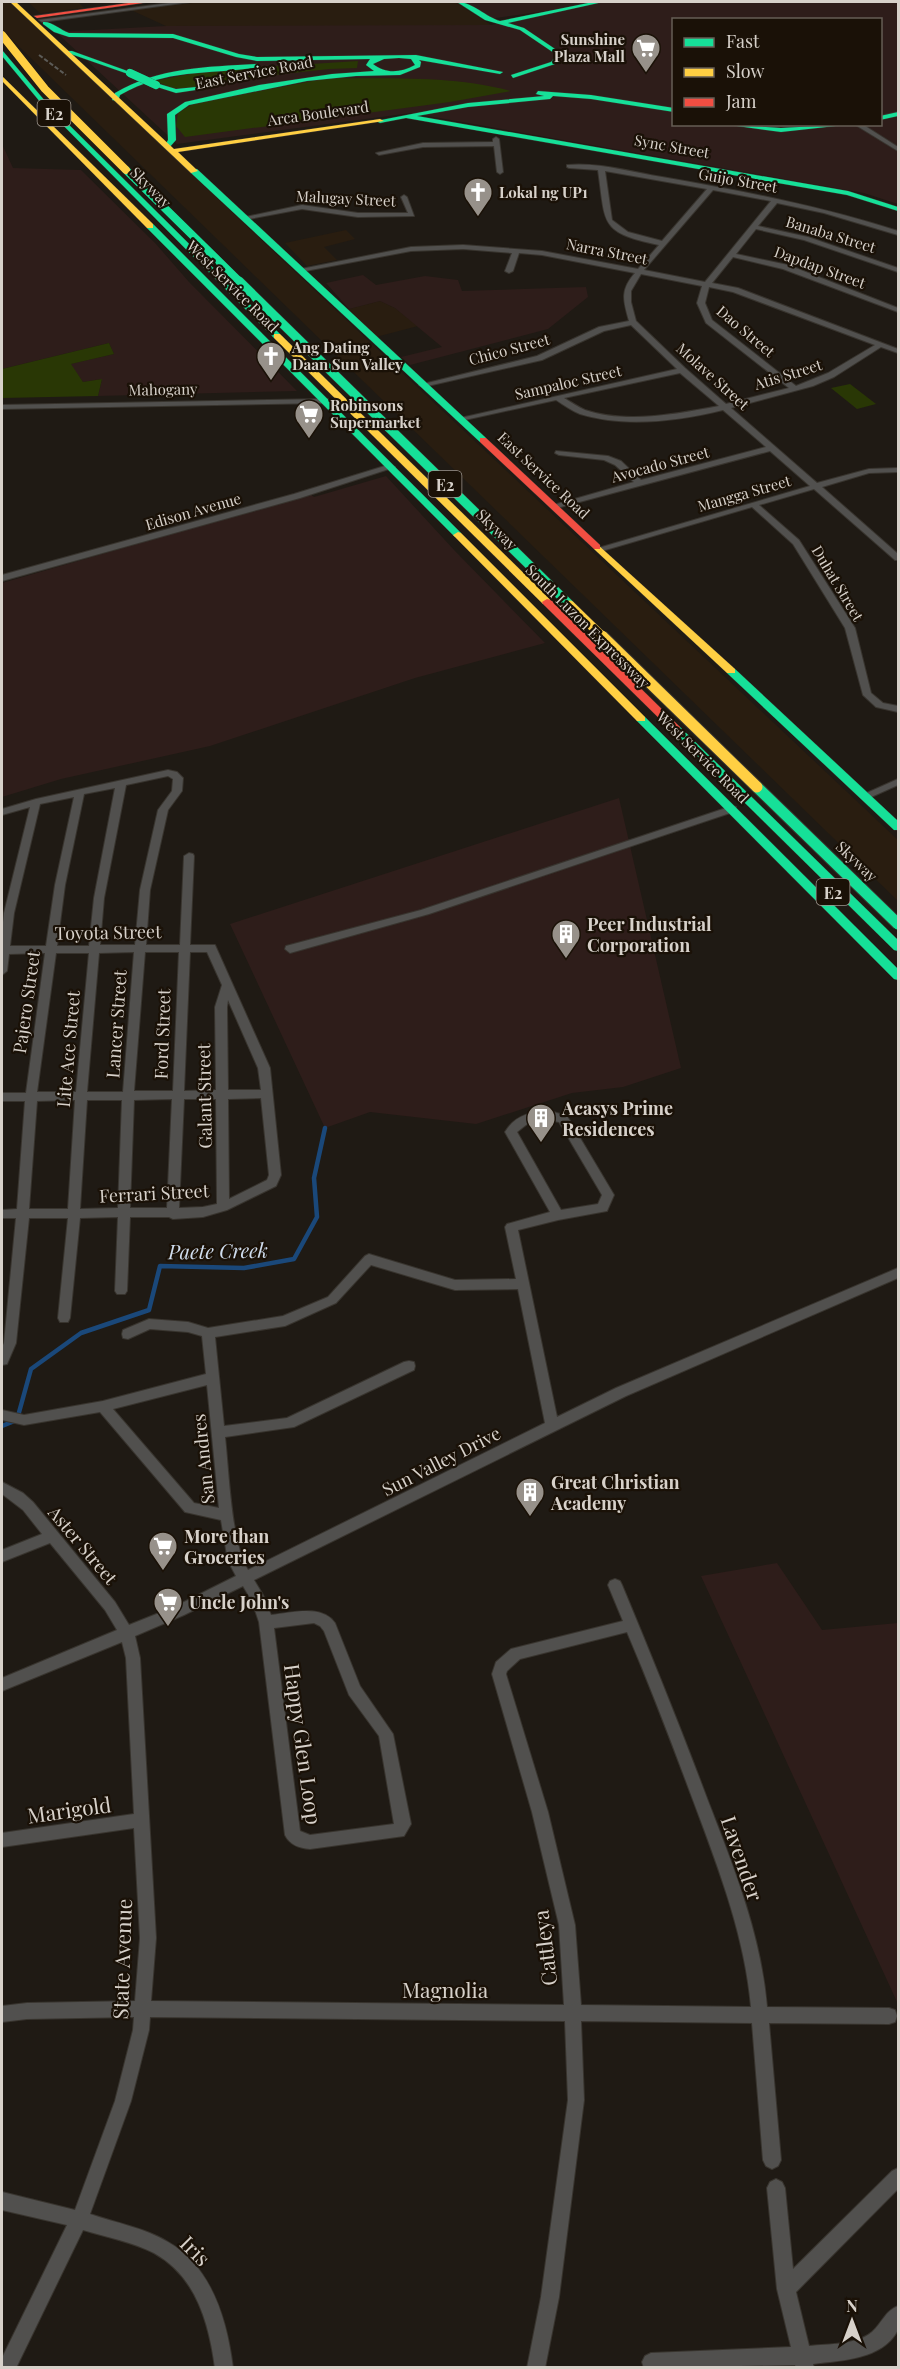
<svg xmlns="http://www.w3.org/2000/svg" width="900" height="2369" viewBox="0 0 900 2369" font-family="'Playfair Display',serif">
	<style>
		.built { fill: #291d10 }
		.industrial { fill: #2e1d1a; fill-rule: evenodd }
		.green { fill: #293705 }
		.lines { fill: none; stroke-linecap: round; stroke-linejoin: round }
		.stream { stroke: #1a487a; stroke-width: 4.5 }
		.street-casing { stroke: #38342e; stroke-width: 2 }
		.fast-casing { stroke: #38342e; stroke-width: 1 }
		.slow-casing { stroke: #38342e; stroke-width: 1 }
		.jam-casing { stroke: #38342e; stroke-width: 1 }
		.street { fill: #51504e; fill-rule: evenodd }
		.fast { fill: #16e098; fill-rule: evenodd }
		.slow { fill: #ffcf43; fill-rule: evenodd }
		.jam { fill: #f24e42; fill-rule: evenodd }
		.rail { stroke: #5c5b57; stroke-width: 2; stroke-dasharray: 4.5 2; stroke-linecap: butt }
		.fast-bridge-far2-casing { stroke: #38342e; stroke-width: 8; stroke-linecap: butt }
		.fast-bridge-far1-casing { stroke: #38342e; stroke-width: 10; stroke-linecap: butt }
		.fast-bridge-casing { stroke: #38342e; stroke-width: 13; stroke-linecap: butt }
		.slow-bridge-far2-casing { stroke: #38342e; stroke-width: 8; stroke-linecap: butt }
		.slow-bridge-far1-casing { stroke: #38342e; stroke-width: 10; stroke-linecap: butt }
		.slow-bridge-casing { stroke: #38342e; stroke-width: 13; stroke-linecap: butt }
		.fast-bridge-far2 { stroke: #16e098; stroke-width: 8 }
		.fast-bridge-far1 { stroke: #16e098; stroke-width: 9 }
		.fast-bridge { stroke: #16e098; stroke-width: 11 }
		.slow-bridge-far2 { stroke: #ffcf43; stroke-width: 8 }
		.slow-bridge-far1 { stroke: #ffcf43; stroke-width: 9 }
		.slow-bridge { stroke: #ffcf43; stroke-width: 11 }
		.labels { text-anchor: middle; dominant-baseline: central; stroke-width: 4.5; stroke-linejoin: round; paint-order: stroke }
		.far-poi-label { font-size: 15px; font-weight: bold; fill: #d7d1ca; stroke: #1a1107; text-anchor: start }
		.far-street-label { font-size: 15px; fill: #d7d1ca; stroke: #1a1107 }
		.shield { fill: #1a1107; stroke: #9e9790; stroke-width: 1.5 }
		.shield-label { font-size: 16px; font-weight: bold; fill: #d7d1ca }
		.poi-label { font-size: 18px; font-weight: bold; fill: #d7d1ca; stroke: #1a1107; text-anchor: start }
		.street-label { font-size: 18px; fill: #d7d1ca; stroke: #1a1107 }
		.water-label { font-size: 20px; font-style: italic; fill: #d0ddee; stroke: #1a1107 }
		.near-street-label { font-size: 21px; fill: #d7d1ca; stroke: #1a1107 }
	</style>
	<rect width="100%" height="100%" fill="#1f1a14"/>
	<g class="built">
		<path d="M2 2H9L898 840V901L2 30Z"/>
		<path d="M28 2H78L84 8 40 13Z"/>
		<path d="M201 2H455L491 25 674 124 898 204 864 193 179 32 131 10Z"/>
		<path d="M346 230 355 239 324 247 337 260 307 266 285 243Z"/>
		<path d="M380 301 395 308 418 326 376 337 349 309Z"/>
	</g>
	<g class="industrial">
		<path d="M463 2H898V204L864 193 411 113 177 144 56 32 166 26 491 25 582 6 489 19ZM674 20H880V124H674Z"/>
		<path d="M2 144 13 168 81 170 156 244 189 282 297 391 98 396 102 379 83 382 70 364 114 354 109 343 2 369Z"/>
		<path d="M363 275 376 285 425 276 458 280 462 291 586 287 588 297 548 329 410 365 401 357 442 347 395 308 380 301 349 309 326 283Z"/>
		<path d="M386 476 455 551 545 643 415 678 210 746 61 779 2 797V583L310 494 314 497Z"/>
		<path d="M619 798 681 1068 623 1087 572 1093 476 1124 370 1112 325 1128 230 924Z"/>
		<path d="M777 1563 822 1630 898 1623V2004L701 1576Z"/>
	</g>
	<g class="green">
		<path d="M358 61 357 68 329 69 265 76 193 88H172L155 81 204 71Z"/>
		<path d="M328 78C389 79 452 75 511 91L450 102 185 137 176 126 178 113 193 104Z"/>
		<path d="M109 343 114 354 71 364 83 382 102 379 98 396 2 398V369Z"/>
		<path d="M850 384 876 404 857 409 831 388Z"/>
	</g>
	<g class="lines">
		<g class="stream">
			<path d="M18 1416 31 1369 81 1333 149 1310 160 1266 244 1268 294 1259 317 1217 314 1178 325 1128"/>
			<path d="M2 1426 17 1420"/>
		</g>
		<g class="street-casing">
			<g id="street">
				<path d="M177 2H190L42 22 39 20Z"/>
				<path d="M854 124H862L898 147V151Z"/>
				<path d="M496 137 499 139 503 172 500 174 497 172 494 146 423 147 379 155 376 153 423 143 493 142V139Z"/>
				<path d="M567 165C598 162 631 172 662 177 742 191 821 206 898 231V235L824 213 777 203 758 226 808 237 898 268V272L804 240 756 229 736 254 788 265 898 308V312L783 269 733 257 712 283 738 288 898 349V353L881 347 834 377 813 386 731 408 817 483 869 469 898 468V472L869 473 822 487 898 554V560H895L814 489 759 505 799 540 855 628 871 693 883 703 898 706V712L876 707 863 695 845 628 793 544 752 507 602 551 595 549 810 486 770 451 557 508 550 506 634 482 615 465 604 460 559 455 555 453 556 451 608 456 621 461 641 480 766 447 723 410C678 421 626 428 580 414 572 411 564 405 556 400L460 421 456 419 677 369 631 325 604 331 542 360 423 387 419 385 537 356 599 327 629 321C623 300 620 290 635 273L542 255 519 253 513 271 509 273 505 271 512 253 463 249 411 251 300 272 296 270 411 247 463 245 542 251 638 269 659 245C599 232 606 225 598 170L569 168 567 167ZM605 171 707 189 662 241 628 232 612 220ZM713 190 771 201 705 282 644 270ZM641 274 702 286 697 303 706 323 789 388 726 404 685 368 636 321 631 302V291ZM709 287 733 292 875 345 828 373 796 386 712 320 705 303ZM680 373 719 406C677 414 626 424 585 410 578 407 571 402 564 398Z"/>
				<path d="M404 195 407 197 414 216 358 217 302 209 244 220 241 218 302 205 358 213H408L401 197Z"/>
				<path d="M325 399H328V403L2 409V405Z"/>
				<path d="M388 465 395 467 300 498 2 581V575L294 494Z"/>
				<path d="M168 770 177 772 183 778 182 791 168 810 150 890 146 945H180L184 856 189 853 193 854 194 856 190 945H215L270 1068 281 1175 276 1186 227 1210 203 1217 173 1219 169 1217H130L127 1291 125 1294H117L115 1291 118 1217 80 1218 70 1318 68 1322H60L58 1318 68 1218H29L16 1343 7 1364 2 1365V1347L4 1343 16 1218H2V1210L17 1209 25 1101H2V1093H26L45 953 9 954 7 971 2 975V931L4 913 30 807 2 815V809L36 799ZM168 776 173 779 172 791 158 810 140 890 135 945H100L104 898 126 785ZM115 788 94 898 89 946H57L65 885 84 794ZM74 797 55 885 46 946H10L14 913 40 804ZM134 952 123 1092H87L99 953ZM145 952H179L173 1091H134ZM190 952H207L222 985 215 1007 216 1090 184 1091ZM56 953H89L76 1092H37ZM228 1000 258 1068 261 1090H228L227 1007ZM261 1098 269 1175 267 1180 229 1199 228 1099ZM172 1099 167 1208H130L134 1100ZM184 1099H216L217 1204 203 1207 179 1208ZM75 1100 68 1209H29L37 1101ZM87 1100H122L118 1208 80 1209Z"/>
				<path d="M898 779V785L869 798H861L860 796Z"/>
				<path d="M732 806 736 807V811L429 914 290 953 285 949 286 946 421 910Z"/>
				<path d="M550 1111 567 1116 614 1195 607 1211 558 1220 518 1230 557 1417 616 1388 898 1268V1278L626 1396 254 1580 263 1595 271 1615C292 1613 321 1604 335 1623L360 1686 393 1734 411 1824 404 1836 310 1849C299 1848 290 1845 285 1835L259 1622 252 1601 243 1586 184 1615 135 1636 140 1658 156 1938 151 2001 564 2005 559 1925 532 1812 492 1674 496 1662 511 1649 623 1621 608 1585 610 1581 615 1579 620 1581 622 1585C652 1657 681 1729 708 1801 734 1868 761 1935 767 2007L889 2008 895 2010 897 2016 895 2022 889 2024 769 2023 781 2160 778 2166 772 2169 766 2166 763 2160 752 2023 581 2021 584 2100 559 2297 545 2368H527L541 2297 568 2100 565 2021 150 2017 149 2030 131 2101 90 2214C116 2223 145 2228 168 2242 212 2267 227 2320 233 2368H215C209 2323 196 2276 154 2253 133 2242 106 2237 83 2230L16 2368H2V2358L67 2225 2 2210V2192L75 2210 115 2101 133 2030 134 2017 27 2019 2 2022V2006L27 2003 135 2001 140 1938 134 1828 2 1847V1833L134 1814 126 1658 122 1642 2 1691V1678L117 1630 105 1610 50 1543 2 1562V1550L42 1534 23 1510 2 1494V1482L23 1493 33 1502 115 1602 129 1625 174 1607 236 1576 228 1561 221 1520 185 1512 100 1412 24 1425 2 1420V1410L24 1415 103 1401 206 1374 202 1336 188 1332 150 1329 128 1339 123 1338 122 1334 123 1330 149 1319 188 1322 208 1328 283 1316 328 1297 365 1256 369 1254 455 1280 516 1279 505 1227 507 1224 550 1212 505 1132C515 1115 532 1111 550 1111ZM542 1119 559 1122 602 1195 598 1204 561 1210 517 1132 531 1121ZM371 1265 455 1290 518 1289 545 1423 248 1570C231 1543 229 1471 225 1437L294 1427 414 1370 415 1366 414 1362 409 1361 404 1362 287 1418 224 1426 215 1337 285 1326 336 1303ZM207 1385 219 1508 194 1503 113 1409ZM314 1623 320 1626 324 1631 349 1695 379 1736 394 1824 310 1835 300 1831 274 1628ZM627 1632C652 1690 674 1749 696 1808 720 1872 745 1938 751 2007L581 2005 575 1925 548 1812 506 1674 507 1671 520 1659Z"/>
				<path d="M898 2168V2189L796 2292 809 2346C828 2344 857 2345 872 2332 882 2323 886 2310 898 2306 898 2313 900 2324 898 2330 882 2360 842 2360 813 2364L814 2368H796L795 2365 644 2368 642 2362 645 2356 651 2353 791 2347 777 2289 767 2188 770 2182 776 2179 782 2182 785 2188 793 2269 892 2171Z"/>
			</g>
		</g>
		<g class="fast-casing">
			<g id="fast">
				<path d="M457 2C471 1 486 17 500 21L593 2H603L508 23 524 28 564 55 555 64 513 78 511 75 551 62 557 55 520 30 485 20Z"/>
				<path d="M43 22C51 21 61 30 69 33L173 34 239 54 257 57 416 55 503 72 500 74 419 60 421 62 420 67 400 75 356 76 307 81 189 105 175 115 176 140 168 149 164 147 168 140 167 114 185 102 259 85 332 74 374 71 366 65 370 59 257 61 236 57 173 38 69 37 54 32 43 24ZM399 58 411 59 415 65C400 73 386 74 373 64L384 59Z"/>
				<path d="M2 50 45 101 280 334V338H274L41 103 2 56Z"/>
				<path d="M68 51H72L133 73 128 74 68 53Z"/>
				<path d="M257 64 259 67C209 75 167 68 120 95L118 101 112 100 115 93C159 67 207 67 257 64Z"/>
				<path d="M156 83 176 89 206 86 209 88 176 93 154 86Z"/>
				<path d="M538 91 591 95 674 108V112L591 99 553 96 550 99 468 107 417 116 848 191 898 207V211L847 195 406 118 380 123 376 121 468 103 544 96 536 94Z"/>
				<path d="M898 112V116L880 120V116Z"/>
				<path d="M722 124 781 128 854 124 781 132Z"/>
				<path d="M191 169H197L486 438V442H480L191 173Z"/>
				<path d="M147 224H153L461 533V537H455L147 228Z"/>
				<path d="M731 668 735 669 898 821V830H894L727 673V669Z"/>
				<path d="M641 716 645 717 898 969V980L894 979 637 721 636 719Z"/>
				<path d="M676 726 680 727 898 940V951L894 950 672 731V727Z"/>
			</g>
		</g>
		<g class="slow-casing">
			<g id="slow">
				<path d="M10 2H16L174 149 380 119 384 121 178 152 198 171 191 173Z"/>
				<path d="M2 76 153 224V228H147L2 81Z"/>
				<path d="M274 334H280L551 600V604H543L274 338Z"/>
				<path d="M458 532 461 533 645 717V721H637L455 537 453 535Z"/>
				<path d="M597 544 735 669V673H727L594 549V545Z"/>
			</g>
		</g>
		<g class="jam-casing">
			<g id="jam">
				<path d="M136 2H150L37 18 34 16Z"/>
				<path d="M480 438H486L600 545V549H594L480 442Z"/>
				<path d="M547 599 551 600 680 727V731H672L543 604 542 602Z"/>
			</g>
		</g>
		<use href="#street" class="street"/>
		<use href="#fast" class="fast"/>
		<use href="#slow" class="slow"/>
		<use href="#jam" class="jam"/>
		<path class="rail" d="M39 55 66 75"/>
		<g class="fast-bridge-far2-casing">
			<g id="fast-bridge-far2">
				<path d="M130 73 156 85"/>
				<path d="M126 170 240 282"/>
			</g>
		</g>
		<g class="fast-bridge-far1-casing">
			<path id="fast-bridge-far1" d="M239 281 570 605"/>
		</g>
		<g class="fast-bridge-casing">
			<path id="fast-bridge" d="M757 787 898 924"/>
		</g>
		<g class="slow-bridge-far2-casing">
			<path id="slow-bridge-far2" d="M2 35 45 89 126 170"/>
		</g>
		<g class="slow-bridge-far1-casing">
			<path id="slow-bridge-far1" d="M570 605 603 637"/>
		</g>
		<g class="slow-bridge-casing">
			<path id="slow-bridge" d="M602 636 757 787"/>
		</g>
		<use href="#fast-bridge-far2" class="fast-bridge-far2"/>
		<use href="#fast-bridge-far1" class="fast-bridge-far1"/>
		<use href="#fast-bridge" class="fast-bridge"/>
		<use href="#slow-bridge-far2" class="slow-bridge-far2"/>
		<use href="#slow-bridge-far1" class="slow-bridge-far1"/>
		<use href="#slow-bridge" class="slow-bridge"/>
	</g>
	<defs>
		<g id="supermarket-pin" transform="scale(1.5)"><path d="M0 17L-7.5 6A9.5 9.5 0 1 1 7.5 6Z" fill="#97918a" stroke="#1a1107"/><path d="M-6-5.5h2.5l.6 2H6L4.5 2H-2.5L-4.4-4H-6ZM-1.5 3.2a1.3 1.3 0 1 0 .1 0ZM3 3.2a1.3 1.3 0 1 0 .1 0Z" fill="#fff"/></g>
		<g id="church-pin" transform="scale(1.5)"><path d="M0 17L-7.5 6A9.5 9.5 0 1 1 7.5 6Z" fill="#97918a" stroke="#1a1107"/><path d="M-1.2-6h2.4v3.5h3.3v2.4h-3.3V6h-2.4V-.1h-3.3v-2.4h3.3Z" fill="#fff"/></g>
		<g id="building-pin" transform="scale(1.5)"><path d="M0 17L-7.5 6A9.5 9.5 0 1 1 7.5 6Z" fill="#97918a" stroke="#1a1107"/><path d="M-4-6H4V6H1V3H-1V6H-4ZM-2.5-4.3h1.7v1.8h-1.7ZM.8-4.3h1.7v1.8H.8ZM-2.5-1h1.7V.8h-1.7ZM.8-1h1.7V.8H.8Z" fill="#fff"/></g>
	</defs>
	<g fill-rule="evenodd">
		<use href="#supermarket-pin" x="646" y="48"/>
		<use href="#church-pin" x="478" y="192"/>
		<use href="#church-pin" x="271" y="356"/>
		<use href="#supermarket-pin" x="309" y="414"/>
		<use href="#building-pin" x="566" y="934"/>
		<use href="#building-pin" x="541" y="1118"/>
		<use href="#building-pin" x="530" y="1492"/>
		<use href="#supermarket-pin" x="163" y="1546"/>
		<use href="#supermarket-pin" x="168" y="1602"/>
	</g>
	<g class="labels">
		<g class="far-poi-label">
			<text x="625" y="39" text-anchor="end">Sunshine<tspan x="625" dy="17">Plaza Mall</tspan></text>
			<text x="499" y="192">Lokal ng UP1</text>
			<text x="292" y="347">Ang Dating<tspan x="292" dy="17">Daan Sun Valley</tspan></text>
			<text x="330" y="405">Robinsons<tspan x="330" dy="17">Supermarket</tspan></text>
		</g>
		<g class="far-street-label">
			<text transform="translate(254 72) rotate(-11)">East Service Road</text>
			<text transform="translate(318 113) rotate(-8)">Arca Boulevard</text>
			<text transform="translate(672 146) rotate(10)">Sync Street</text>
			<text transform="translate(738 180) rotate(10)">Guijo Street</text>
			<text transform="translate(151 187) rotate(45)">Skyway</text>
			<text transform="translate(346 198) rotate(3)">Malugay Street</text>
			<text transform="translate(831 234) rotate(17)">Banaba Street</text>
			<text transform="translate(607 251) rotate(11)">Narra Street</text>
			<text transform="translate(820 267) rotate(20)">Dapdap Street</text>
			<text transform="translate(233 286) rotate(45)">West Service Road</text>
			<text transform="translate(746 331) rotate(40)">Dao Street</text>
			<text transform="translate(509 349) rotate(-15)">Chico Street</text>
			<text transform="translate(788 374) rotate(-17)">Atis Street</text>
			<text transform="translate(713 376) rotate(42)">Molave Street</text>
			<text transform="translate(568 382) rotate(-13)">Sampaloc Street</text>
			<text transform="translate(163 389) rotate(-1)">Mahogany</text>
			<text transform="translate(660 464) rotate(-15)">Avocado Street</text>
			<text transform="translate(544 475) rotate(43)">East Service Road</text>
			<text transform="translate(744 493) rotate(-16)">Mangga Street</text>
			<text transform="translate(193 511) rotate(-16)">Edison Avenue</text>
			<text transform="translate(497 529) rotate(45)">Skyway</text>
			<text transform="translate(838 583) rotate(59)">Duhat Street</text>
			<text transform="translate(588 626) rotate(45)">South Luzon Expressway</text>
			<text transform="translate(703 757) rotate(45)">West Service Road</text>
			<text transform="translate(857 861) rotate(44)">Skyway</text>
		</g>
		<g class="shield">
			<rect x="37.5" y="100" width="33" height="26" rx="4.5"/>
			<rect x="428.5" y="471" width="33" height="26" rx="4.5"/>
			<rect x="816.5" y="879" width="33" height="26" rx="4.5"/>
		</g>
		<g class="shield-label">
			<text x="54" y="113">E2</text>
			<text x="445" y="484">E2</text>
			<text x="833" y="892">E2</text>
		</g>
		<g class="poi-label">
			<text x="587" y="924">Peer Industrial<tspan x="587" dy="21">Corporation</tspan></text>
			<text x="562" y="1108">Acasys Prime<tspan x="562" dy="21">Residences</tspan></text>
			<text x="551" y="1482">Great Christian<tspan x="551" dy="21">Academy</tspan></text>
			<text x="184" y="1536">More than<tspan x="184" dy="21">Groceries</tspan></text>
			<text x="189" y="1602">Uncle John's</text>
		</g>
		<g class="street-label">
			<text transform="translate(108 932) rotate(-1)">Toyota Street</text>
			<text transform="translate(26 1002) rotate(-82)">Pajero Street</text>
			<text transform="translate(116 1024) rotate(-86)">Lancer Street</text>
			<text transform="translate(162 1034) rotate(-88)">Ford Street</text>
			<text transform="translate(68 1049) rotate(-85)">Lite Ace Street</text>
			<text transform="translate(204 1096) rotate(-91)">Galant Street</text>
			<text transform="translate(154 1193) rotate(-3)">Ferrari Street</text>
			<text transform="translate(203 1459) rotate(-96)">San Andres</text>
			<text transform="translate(441 1461) rotate(-27)">Sun Valley Drive</text>
			<text transform="translate(83 1545) rotate(50)">Aster Street</text>
		</g>
		<g class="water-label">
			<text transform="translate(218 1250) rotate(-1)">Paete Creek</text>
		</g>
		<g class="near-street-label">
			<text transform="translate(304 1744) rotate(82)">Happy Glen Loop</text>
			<text transform="translate(69 1809) rotate(-8)">Marigold</text>
			<text transform="translate(743 1858) rotate(71)">Lavender</text>
			<text transform="translate(544 1948) rotate(-97)">Cattleya</text>
			<text transform="translate(121 1959) rotate(-88)">State Avenue</text>
			<text x="445" y="1989">Magnolia</text>
			<text transform="translate(196 2250) rotate(45)">Iris</text>
		</g>
	</g>
	<rect width="900" height="2369" fill="none" stroke="#d7d1ca" stroke-width="6"/>
	<rect x="672" y="18" width="210" height="108" fill="#1a1107" stroke="#665e55" stroke-width="1.5"/>
	<rect x="684" y="38" width="30" height="9" fill="#16e098" stroke="#665e55" stroke-width="1.5"/>
	<text x="726" y="48" font-size="18" fill="#d7d1ca">Fast</text>
	<rect x="684" y="68" width="30" height="9" fill="#ffcf43" stroke="#665e55" stroke-width="1.5"/>
	<text x="726" y="78" font-size="18" fill="#d7d1ca">Slow</text>
	<rect x="684" y="98" width="30" height="9" fill="#f24e42" stroke="#665e55" stroke-width="1.5"/>
	<text x="726" y="108" font-size="18" fill="#d7d1ca">Jam</text>
	<g transform="translate(852 2321)" stroke="#1a1107" stroke-width="4.5" paint-order="stroke">
	<path d="M0-4.5L10 22L0 15L-10 22Z" fill="#d7d1ca"/>
	<text y="-9" font-size="16" font-weight="bold" text-anchor="middle" fill="#d7d1ca">N</text>
	</g>
</svg>
